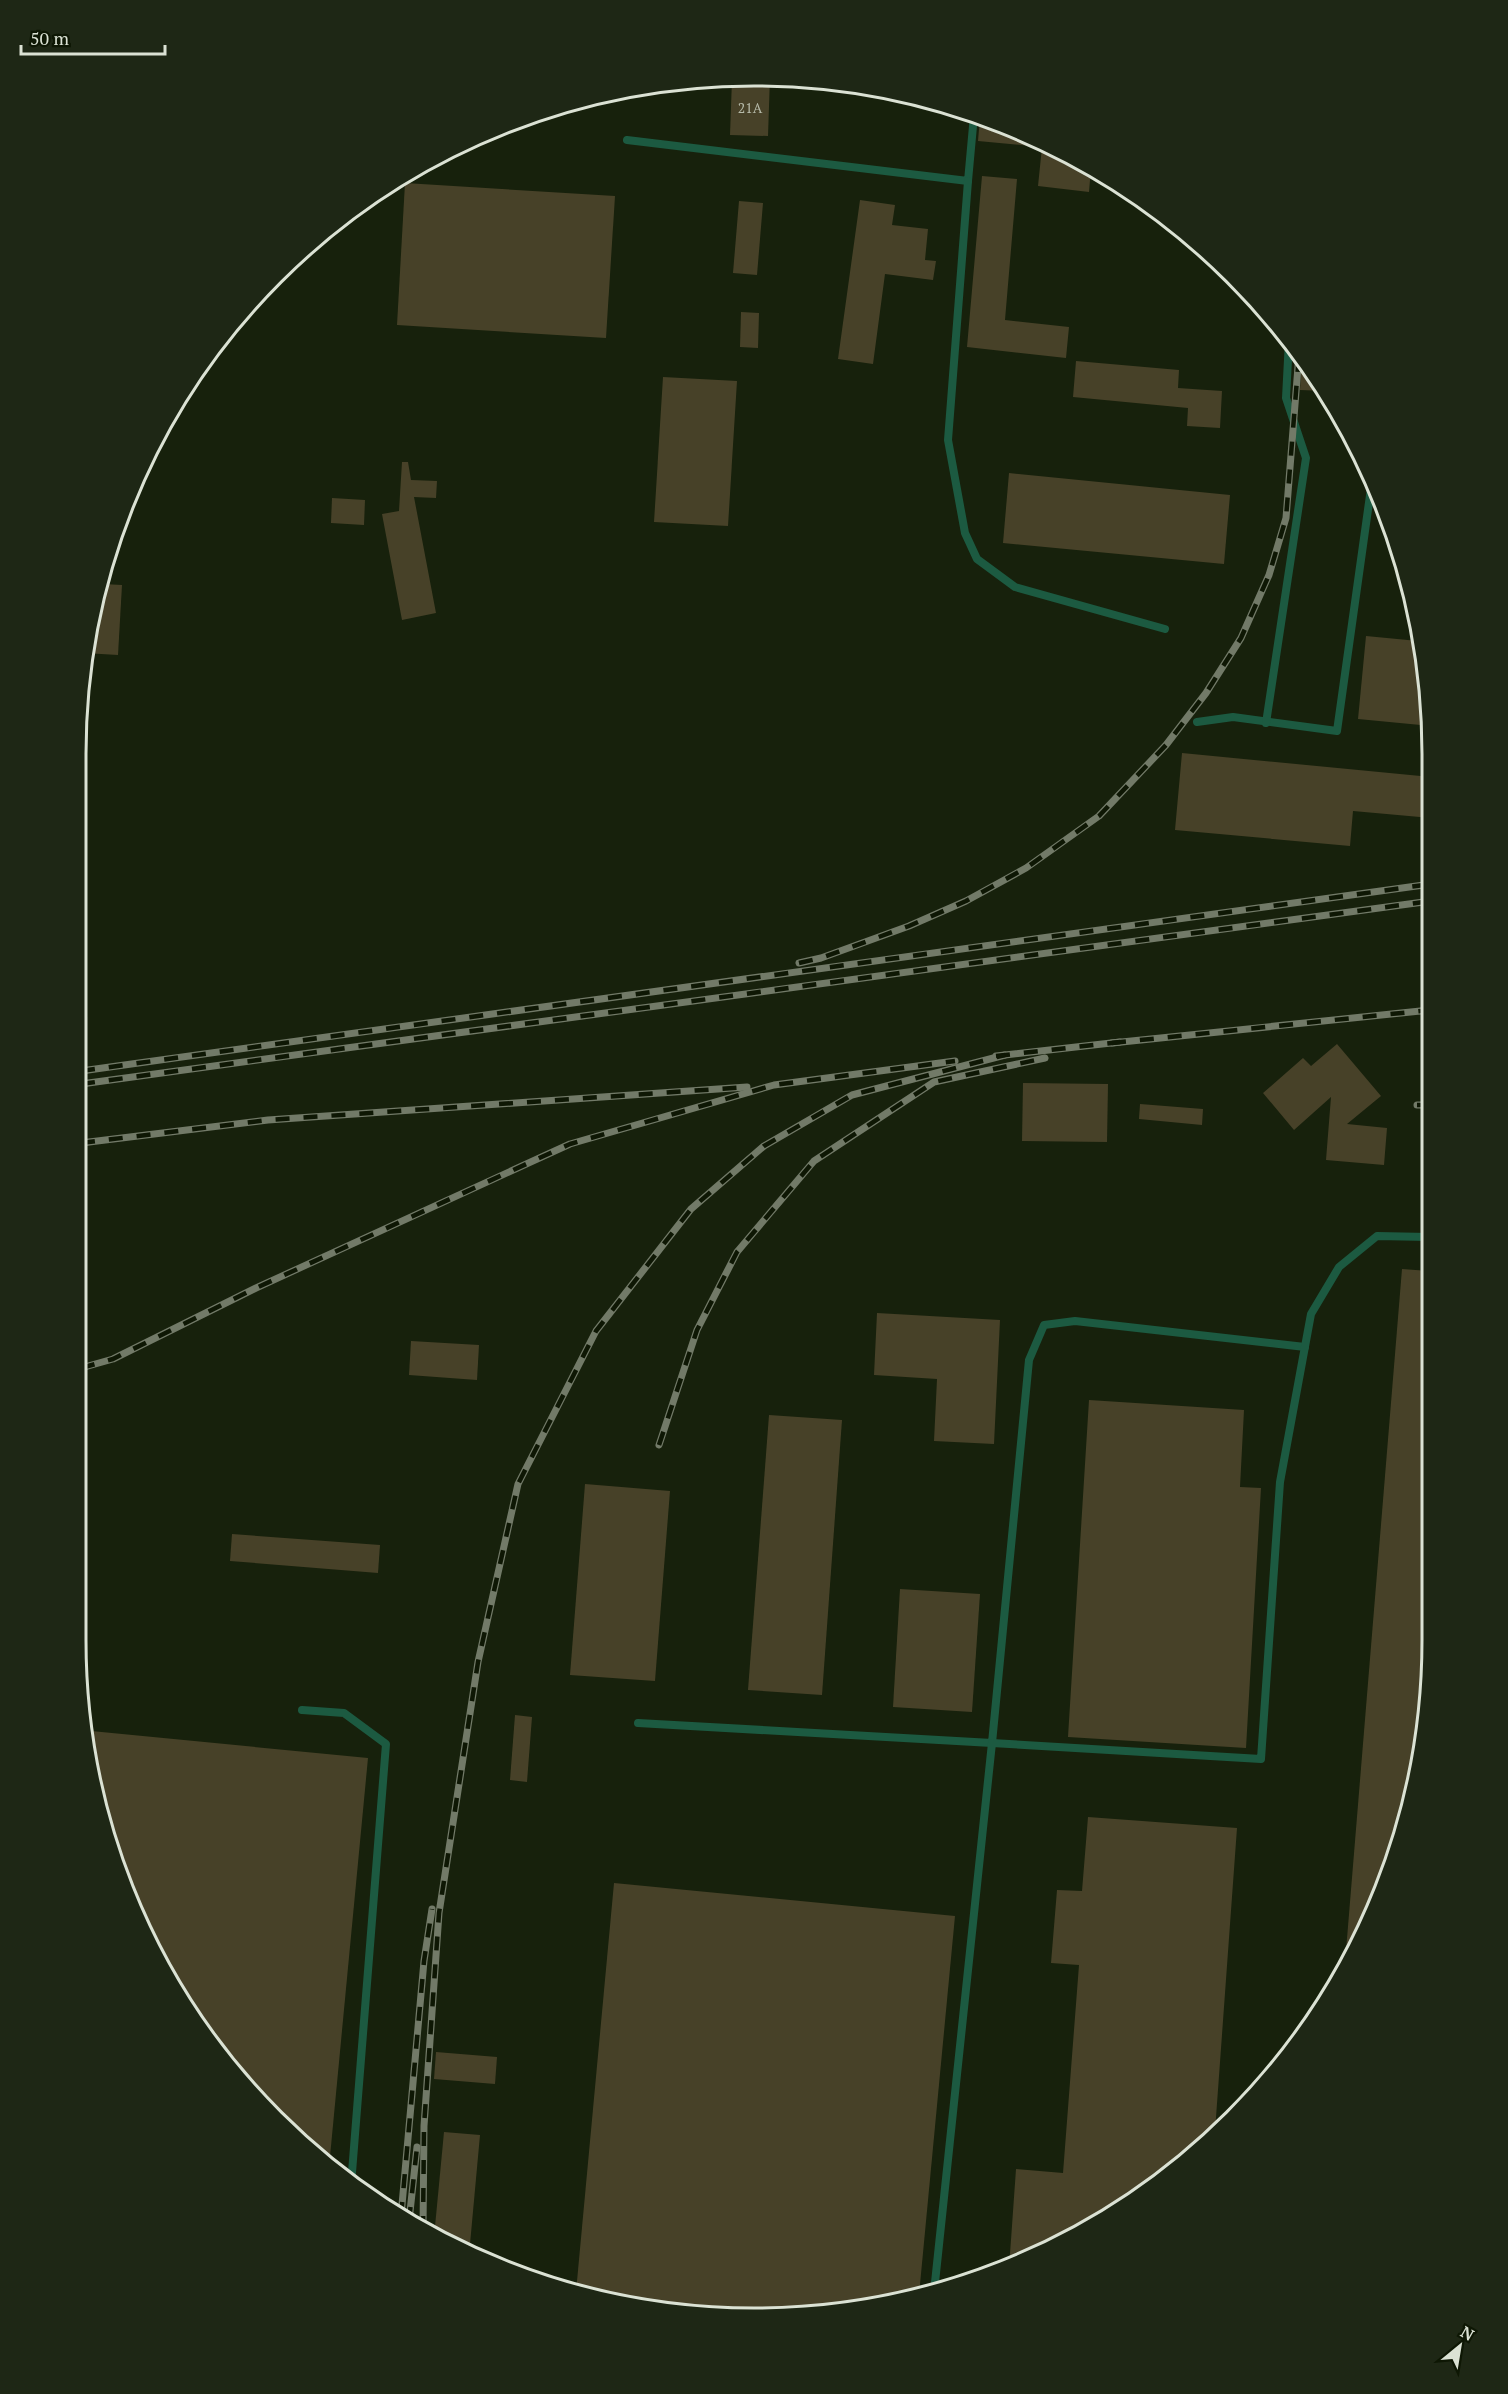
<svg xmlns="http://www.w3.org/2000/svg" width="1508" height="2394" viewBox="0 0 1508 2394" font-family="'PT Serif',serif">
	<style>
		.building { fill: #474128 }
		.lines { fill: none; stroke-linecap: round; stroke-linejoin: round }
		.service { stroke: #1c5a41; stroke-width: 8 }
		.rail-casing { stroke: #727a68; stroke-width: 7 }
		.rail { stroke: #0e1704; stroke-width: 4.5; stroke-dasharray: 14; stroke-linecap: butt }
		.labels { text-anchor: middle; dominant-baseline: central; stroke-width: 5; stroke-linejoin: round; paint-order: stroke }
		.number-label { font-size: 14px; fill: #b6baa9 }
		.rim { fill: none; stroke: #dbe2d4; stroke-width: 3 }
	</style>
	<rect width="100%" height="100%" fill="#17210c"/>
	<g class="building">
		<path d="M770 77 768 136 730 135 732 79Z"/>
		<path d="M980 117 1054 145 1091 168 1089 192 1038 186 1042 147 978 141Z"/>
		<path d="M982 176 1017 179 1005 320 1069 327 1066 358 967 347Z"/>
		<path d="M405 183 615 196 606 338 397 325Z"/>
		<path d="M860 200 895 205 892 225 928 229 925 260 936 261 933 280 885 274 873 364 838 359Z"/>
		<path d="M739 201 763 203 757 275 733 273Z"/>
		<path d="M741 312 759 313 758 348 740 347Z"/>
		<path d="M1302 358 1325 391 1300 390Z"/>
		<path d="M1076 361 1179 370 1178 388 1222 391 1220 428 1187 426 1188 408 1073 397Z"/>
		<path d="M663 377 737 381 728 526 654 522Z"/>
		<path d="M402 462H408L411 480 437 481 436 498 414 497 436 613 402 620 382 514 399 511Z"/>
		<path d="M1009 473 1230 495 1224 564 1003 543Z"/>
		<path d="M332 498 365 500 364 525 331 523Z"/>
		<path d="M103 584 122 585 118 655 84 653Z"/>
		<path d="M1366 636 1418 641 1432 709 1431 726 1358 719Z"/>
		<path d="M1182 753 1431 777V818L1353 811 1350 846 1175 830Z"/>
		<path d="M1337 1044 1381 1096 1347 1124 1387 1128 1384 1165 1326 1160 1331 1097 1294 1130 1263 1093 1303 1058 1311 1066Z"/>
		<path d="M1023 1083 1108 1084 1107 1142 1022 1141Z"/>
		<path d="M1140 1104 1203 1109 1202 1125 1139 1119Z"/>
		<path d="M1402 1269 1429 1271 1427 1728 1381 1900 1345 1963Z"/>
		<path d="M877 1313 1000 1320 994 1444 934 1441 937 1379 874 1375Z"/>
		<path d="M411 1341 479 1345 477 1380 409 1375Z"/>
		<path d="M1089 1400 1244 1410 1240 1487 1261 1488 1246 1748 1068 1737Z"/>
		<path d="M769 1415 842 1420 822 1695 748 1690Z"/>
		<path d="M585 1484 670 1491 655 1681 570 1675Z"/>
		<path d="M232 1534 380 1545 378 1573 230 1561Z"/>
		<path d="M900 1589 980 1594 972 1712 893 1707Z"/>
		<path d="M515 1715 532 1717 527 1782 510 1780Z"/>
		<path d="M81 1730 368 1758 329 2167 215 2053 145 1941 111 1858Z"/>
		<path d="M1088 1817 1237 1828 1215 2131 1167 2179 1055 2249 1009 2268 1016 2169 1063 2173 1079 1965 1051 1963 1057 1890 1082 1891Z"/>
		<path d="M614 1883 955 1916 919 2295 843 2313 754 2319 665 2313 576 2292Z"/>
		<path d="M436 2052 497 2057 495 2084 434 2079Z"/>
		<path d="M444 2132 480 2135 469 2255 434 2237Z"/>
	</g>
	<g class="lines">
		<g class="service">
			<path d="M627 140 968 181 974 115"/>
			<path d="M968 181 948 440 965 533 977 559 1015 587 1165 629"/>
			<path d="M1197 722 1233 717 1337 731 1372 481"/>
			<path d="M1266 723 1306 458 1286 398 1289 340"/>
			<path d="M302 1710 344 1713 386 1744 351 2185"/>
			<path d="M638 1723 992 1743 1029 1360 1044 1325 1075 1321 1305 1347"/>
			<path d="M934 2292 992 1743 1261 1759 1280 1482 1311 1314 1339 1267 1377 1236 1429 1237"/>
		</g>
		<g class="rail-casing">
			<g id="rail">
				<path d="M799 963 821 958 909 926 966 901 1026 868 1099 816 1166 745 1206 693 1241 638 1269 575 1286 518 1299 354"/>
				<path d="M1112 1043 1430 1010"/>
				<path d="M996 1056 1120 1042"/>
				<path d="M81 1071 1431 884"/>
				<path d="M81 1084 1431 901"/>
				<path d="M1417 1105H1430"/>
				<path d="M81 1143 268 1120 747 1087"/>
				<path d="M81 1368 113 1359 256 1288 570 1144 774 1085 955 1061"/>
				<path d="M659 1445 697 1330 737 1252 814 1161 934 1082 1045 1058"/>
				<path d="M401 2216 424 1961 432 1909"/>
				<path d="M409 2221 417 2147"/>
				<path d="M423 2230 424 2126 439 1913 478 1662 518 1484 596 1331 691 1209 764 1146 852 1095 1005 1055"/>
			</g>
		</g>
		<use href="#rail" class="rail"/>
	</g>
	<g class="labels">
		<g class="number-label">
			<text x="750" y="107">21А</text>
		</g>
	</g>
	<path d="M0 0H1508V2394H0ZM754 86H754A668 668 0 0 1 1422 754V1640A668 668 0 0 1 754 2308H754A668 668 0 0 1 86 1640V754A668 668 0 0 1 754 86Z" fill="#1e2715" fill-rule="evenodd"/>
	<path class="rim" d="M754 86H754A668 668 0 0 1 1422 754V1640A668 668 0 0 1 754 2308H754A668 668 0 0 1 86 1640V754A668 668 0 0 1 754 86Z"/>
	<g transform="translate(1460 2346) rotate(30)" stroke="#0e1704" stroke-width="4.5" paint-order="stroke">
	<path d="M0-4.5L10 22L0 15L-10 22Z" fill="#dbe2d4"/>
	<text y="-9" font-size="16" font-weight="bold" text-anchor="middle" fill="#dbe2d4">N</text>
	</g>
	<path d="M21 45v9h144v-9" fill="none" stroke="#dbe2d4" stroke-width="3"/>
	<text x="30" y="45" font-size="18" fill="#dbe2d4" stroke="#0e1704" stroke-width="4.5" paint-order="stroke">50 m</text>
</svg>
